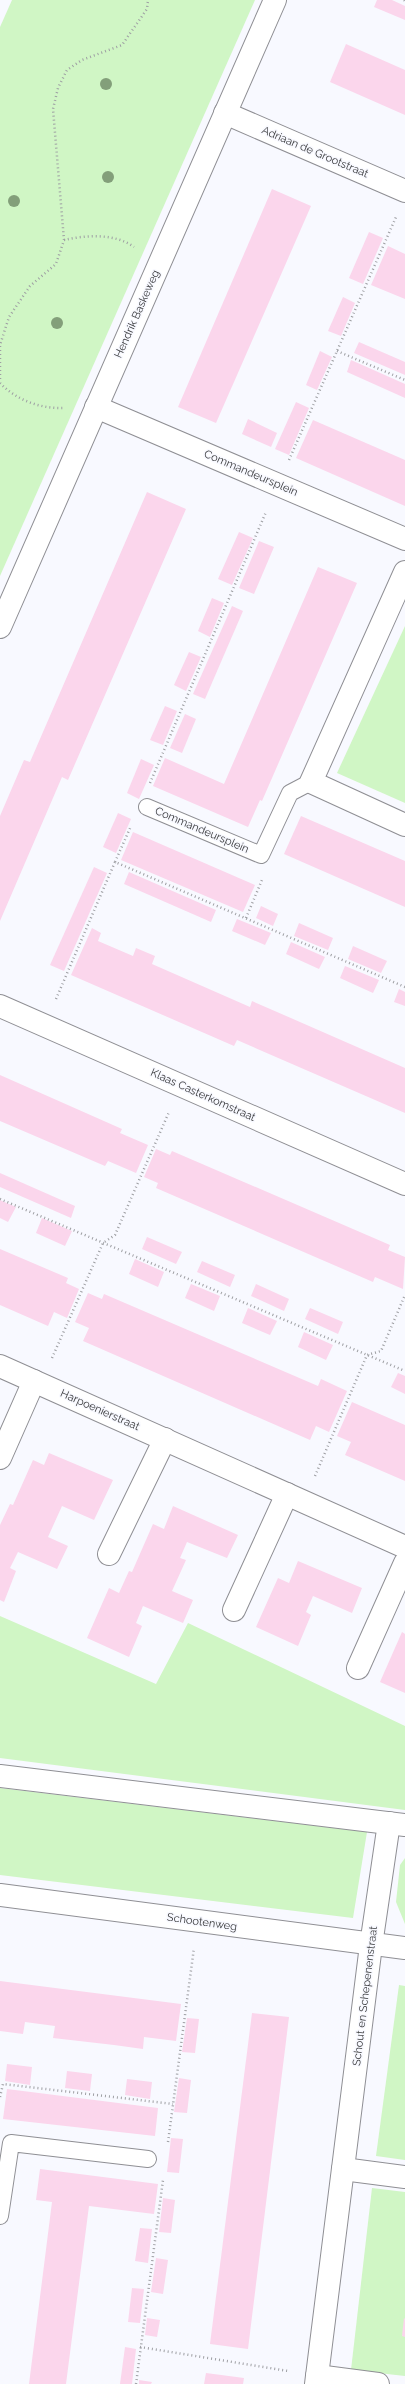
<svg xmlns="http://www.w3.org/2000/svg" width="405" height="2384" viewBox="0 0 405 2384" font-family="Raleway,sans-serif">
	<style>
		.green { fill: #d0f6c5 }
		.building { fill: #fbd6ec }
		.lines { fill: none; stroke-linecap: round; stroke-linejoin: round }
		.service-casing { stroke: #8f8f94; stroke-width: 18 }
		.minor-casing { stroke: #8f8f94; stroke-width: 24 }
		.tertiary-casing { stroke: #8f8f94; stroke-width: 24 }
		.path { stroke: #9e9fa3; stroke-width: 2.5; stroke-dasharray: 1 3; stroke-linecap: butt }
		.service { stroke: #fff; stroke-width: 16 }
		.minor { stroke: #fff; stroke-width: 22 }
		.tertiary { stroke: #fff; stroke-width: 22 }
		.tree { fill: #839f7a }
		.labels { text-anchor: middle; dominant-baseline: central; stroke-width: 3; stroke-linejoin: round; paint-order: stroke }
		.street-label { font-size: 11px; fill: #393a3c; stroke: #f8f9ff }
	</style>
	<rect width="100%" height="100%" fill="#f8f9ff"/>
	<g class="green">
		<path d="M12 0H255L0 576V27Z"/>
		<path d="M405 626V803L337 773Z"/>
		<path d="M0 1616 156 1684 188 1623 405 1726V1810L0 1758Z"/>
		<path d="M0 1788 367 1832 353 1918 0 1875Z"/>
		<path d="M405 1858V1924L396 1902 400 1865Z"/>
		<path d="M399 1985 405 1986V2160L376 2156Z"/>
		<path d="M372 2188 405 2192V2376L351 2370Z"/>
	</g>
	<g class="building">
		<path d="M377 0H392L405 6V20L374 7Z"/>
		<path d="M346 44 405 70V115L330 82Z"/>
		<path d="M272 189 311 206 216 423 178 407Z"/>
		<path d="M369 232 383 238 363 284 349 278Z"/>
		<path d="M388 246 405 254V299L371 285Z"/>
		<path d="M343 297 355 303 341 336 328 331Z"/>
		<path d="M359 342 405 362V375L354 353Z"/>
		<path d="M320 351 332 357 317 390 306 385Z"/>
		<path d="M351 360 405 384V398L347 372Z"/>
		<path d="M296 402 309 408 289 455 275 449Z"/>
		<path d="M248 419 277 433 271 447 242 434Z"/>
		<path d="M313 420 405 460V506L296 458Z"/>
		<path d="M147 492 186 509 68 780 62 777 0 921V816L24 760 30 762Z"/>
		<path d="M239 532 253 538 232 585 218 579Z"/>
		<path d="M259 541 274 547 254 594 239 588Z"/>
		<path d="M318 567 357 583 262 801 260 800 248 827 153 786 165 758 224 784Z"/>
		<path d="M212 598 224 603 210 637 198 631Z"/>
		<path d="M232 606 243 611 205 699 193 694Z"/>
		<path d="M189 652 201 657 186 691 174 685Z"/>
		<path d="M165 706 177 711 163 745 150 740Z"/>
		<path d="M185 714 196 719 182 753 170 748Z"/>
		<path d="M141 759 154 765 139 799 127 793Z"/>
		<path d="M118 813 131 819 116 853 103 847Z"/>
		<path d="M301 816 405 861V907L284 854Z"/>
		<path d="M133 832 255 885 243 912 121 860Z"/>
		<path d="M94 867 107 873 64 971 50 965Z"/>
		<path d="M129 872 216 910 211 922 124 884Z"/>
		<path d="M261 906 278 914 273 926 256 918Z"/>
		<path d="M237 919 271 933 265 945 232 931Z"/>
		<path d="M299 923 333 938 328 950 294 936Z"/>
		<path d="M92 928 101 933 98 941 133 956 136 948 155 956 152 964 250 1007 252 1001 405 1068V1113L237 1040 234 1046 71 975Z"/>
		<path d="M291 942 325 957 319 969 286 954Z"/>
		<path d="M353 946 387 961 381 973 348 959Z"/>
		<path d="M345 966 379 980 373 993 340 978Z"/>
		<path d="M399 989 405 992V1006L394 1002Z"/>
		<path d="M0 1075 122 1129 120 1133 148 1145 136 1173 108 1161 105 1166 0 1121Z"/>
		<path d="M156 1149 170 1155 172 1151 390 1245 388 1250 405 1257 403 1289 375 1277 373 1282 156 1188 158 1183 144 1177Z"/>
		<path d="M0 1173 75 1206 71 1218 0 1187Z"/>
		<path d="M0 1200 16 1207 8 1222 0 1218Z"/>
		<path d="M42 1218 72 1231 65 1246 36 1233Z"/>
		<path d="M147 1237 182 1252 176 1264 142 1249Z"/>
		<path d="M0 1249 68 1278 66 1283 79 1289 67 1318 54 1312 48 1326 0 1305Z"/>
		<path d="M135 1259 164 1272 158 1287 129 1274Z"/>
		<path d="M202 1261 235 1275 230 1287 197 1272Z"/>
		<path d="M191 1284 220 1296 214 1311 185 1298Z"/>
		<path d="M256 1284 289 1299 284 1311 251 1296Z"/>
		<path d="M88 1293 102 1299 104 1294 318 1386 321 1379 347 1391 329 1432 316 1426 310 1440 83 1341 89 1328 75 1322Z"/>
		<path d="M248 1308 277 1321 270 1335 242 1323Z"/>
		<path d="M310 1308 343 1322 338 1334 305 1319Z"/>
		<path d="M304 1332 333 1345 326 1360 298 1347Z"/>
		<path d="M398 1373 405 1376V1394L391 1387Z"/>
		<path d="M352 1402 405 1425V1481L345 1455 351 1442 337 1436Z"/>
		<path d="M49 1453 113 1480 94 1520 62 1506 48 1537 68 1546 57 1569 18 1552 10 1568 16 1571 4 1602 0 1600V1525L10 1504 13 1505 33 1460 44 1465Z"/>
		<path d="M173 1506 238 1535 227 1558 187 1542 180 1558 186 1560 172 1591 193 1600 183 1623 143 1606 136 1623 142 1626 129 1657 87 1638 109 1588 119 1593 129 1571 132 1572 153 1524 164 1529Z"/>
		<path d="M298 1561 362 1588 352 1613 313 1596 306 1612 311 1615 298 1646 256 1627 278 1578 289 1583Z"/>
		<path d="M402 1632 405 1634V1693L380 1682Z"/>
		<path d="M0 1981 181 2004 176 2041 144 2037 143 2049 114 2045 53 2038 55 2026 25 2022 23 2034 0 2031Z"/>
		<path d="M252 2013 289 2017 248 2349 210 2344Z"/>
		<path d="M187 2018 199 2019 195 2053 182 2052Z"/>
		<path d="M7 2064 32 2067 30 2085 5 2081Z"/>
		<path d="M67 2071 92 2074 90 2091 65 2088Z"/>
		<path d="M179 2078 191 2080 187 2113 174 2112Z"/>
		<path d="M127 2079 152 2082 150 2099 125 2095Z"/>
		<path d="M7 2089 158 2108 155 2136 3 2119Z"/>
		<path d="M171 2138 183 2139 179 2173 167 2172Z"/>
		<path d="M40 2169 158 2184 154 2214 89 2206 66 2384H29L52 2202 36 2200Z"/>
		<path d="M163 2198 175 2200 171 2233 159 2232Z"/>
		<path d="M140 2228 152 2229 148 2263 135 2261Z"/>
		<path d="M156 2258 168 2260 163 2294 151 2292Z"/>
		<path d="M132 2288 144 2289 140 2323 128 2322Z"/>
		<path d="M147 2318 160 2320 157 2337 145 2335Z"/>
		<path d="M404 2318 405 2319V2337L402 2336Z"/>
		<path d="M125 2347 136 2349 132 2384H120Z"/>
		<path d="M206 2373 244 2378 243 2384H204Z"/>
		<path d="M139 2380 152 2382 151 2384H139Z"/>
	</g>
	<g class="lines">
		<g class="service-casing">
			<g id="service">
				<path d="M147 807 261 855 290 793 311 782"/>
				<path d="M0 2216 11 2143 148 2159"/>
			</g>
		</g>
		<g class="minor-casing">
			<g id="minor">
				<path d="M225 113 405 191"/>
				<path d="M96 407 405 539"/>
				<path d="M405 572 311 782 405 825"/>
				<path d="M0 627 275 0"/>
				<path d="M0 1006 405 1184"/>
				<path d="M0 1366 405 1547"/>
				<path d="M0 1458 34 1381"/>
				<path d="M109 1554 165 1439"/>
				<path d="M234 1610 287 1494"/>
				<path d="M358 1668 405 1563"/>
				<path d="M343 2169 405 2177"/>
				<path d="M317 2376 378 2384"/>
				<path d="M316 2384 371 1945 389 1823"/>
			</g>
		</g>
		<g class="tertiary-casing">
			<g id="tertiary">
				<path d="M0 1776 405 1825"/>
				<path d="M0 1895 405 1948"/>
			</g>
		</g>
		<g class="path">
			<path d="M404 0 405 1"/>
			<path d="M64 240C86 235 115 233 134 247"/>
			<path d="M337 351 405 380"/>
			<path d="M0 379V345L9 317 30 286 56 264 64 240 53 109 58 88 67 70 82 60 122 45 147 9 148 0"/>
			<path d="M0 383C16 400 41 409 64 408"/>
			<path d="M289 460 396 217"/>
			<path d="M150 783 266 512"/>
			<path d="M115 862 131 826"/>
			<path d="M246 918 262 880"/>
			<path d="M56 999 115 862 405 987"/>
			<path d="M0 1199 405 1371"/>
			<path d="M52 1358 103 1243 115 1235 169 1112"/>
			<path d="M315 1476 367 1355 381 1351 405 1295"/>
			<path d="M0 2097 3 2084 173 2104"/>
			<path d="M168 2142 194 1948"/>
			<path d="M140 2347 288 2371"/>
			<path d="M136 2384 163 2180"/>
		</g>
		<use href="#service" class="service"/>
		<use href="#minor" class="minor"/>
		<use href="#tertiary" class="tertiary"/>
	</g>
	<g class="tree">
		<circle cx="106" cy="84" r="6"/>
		<circle cx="108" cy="177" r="6"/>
		<circle cx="14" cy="201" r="6"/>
		<circle cx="57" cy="323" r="6"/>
	</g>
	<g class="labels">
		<g class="street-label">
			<text transform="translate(315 152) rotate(23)">Adriaan de Grootstraat</text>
			<text transform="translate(137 314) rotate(-66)">Hendrik Baskeweg</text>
			<text transform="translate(251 473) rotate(23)">Commandeursplein</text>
			<text transform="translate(202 830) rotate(23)">Commandeursplein</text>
			<text transform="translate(203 1095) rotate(24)">Klaas Casterkomstraat</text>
			<text transform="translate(100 1410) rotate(24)">Harpoenierstraat</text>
			<text transform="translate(202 1922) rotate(8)">Schootenweg</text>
			<text transform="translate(365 1996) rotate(-83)">Schout en Schepenenstraat</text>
		</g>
	</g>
</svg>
